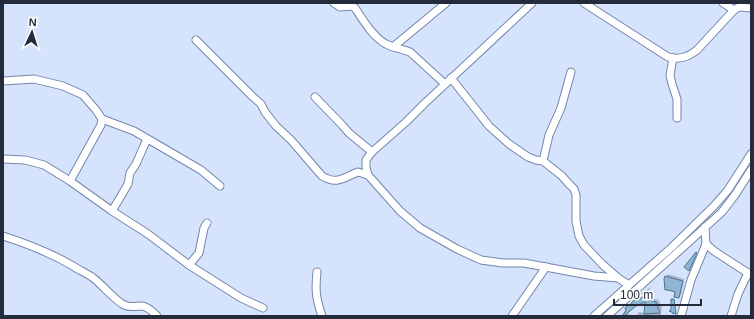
<svg xmlns="http://www.w3.org/2000/svg" width="754" height="319" viewBox="0 0 754 319" font-family="Helvetica,sans-serif">
	<style>
		.shadow { fill: #0003 }
		.building { fill: #8fb5d4; stroke: #4d718e }
		.lines { fill: none; stroke-linecap: round; stroke-linejoin: round }
		.minor-casing { stroke: #7386ac; stroke-width: 9 }
		.minor { stroke: #fff; stroke-width: 7 }
	</style>
	<rect width="100%" height="100%" fill="#d6e3fc"/>
	<g class="shadow">
		<path d="M668 274 684 279 681 295 678 297 666 277Z"/>
		<path d="M652 287 645 294H640L642 292Z"/>
		<path d="M644 296 659 300 661 306H662L661 316H636L639 312 645 313 647 300 636 305 626 313 631 315V316H621L624 312 626 313 628 306 631 303 632 305 638 298Z"/>
		<path d="M673 299H674L676 313 673 312 672 300Z"/>
	</g>
	<g class="building">
		<path d="M696 252 697 253 689 271 684 267Z"/>
		<path d="M665 276 683 281 679 298 674 297 675 292 668 290H665L664 279Z"/>
		<path d="M644 297 643 298 656 302 660 313 644 314 645 302 636 306 624 316 623 315 626 310 625 308 628 305 629 306 634 300Z"/>
		<path d="M671 299H674L676 314 672 313V312L669 311 671 309Z"/>
	</g>
	<g class="lines">
		<g class="minor-casing">
			<g id="minor">
				<path d="M334 3 340 7 352 6 355 8C363 20 373 37 386 44 394 48 403 49 410 52L445 84"/>
				<path d="M532 3 425 103 406 122 372 152 366 160V167L368 175 400 211 420 228 457 249 481 260 503 263H524L594 276 618 278"/>
				<path d="M584 3 668 57C680 60 688 57 697 50L734 10 739 7 751 8"/>
				<path d="M723 3 734 10"/>
				<path d="M196 40 252 96 261 104 265 112 276 126 291 140 322 176C337 185 343 178 358 172L368 175"/>
				<path d="M393 47 446 3"/>
				<path d="M673 58 670 75 672 84 677 99V118"/>
				<path d="M451 78 489 126 509 144 528 157 536 160 543 161 562 176 568 183 574 189 576 195V221L579 236 584 245 602 264 618 278 629 285"/>
				<path d="M3 81 34 79 63 86 83 95 96 110 102 119 101 125 70 181"/>
				<path d="M315 97 342 125 349 133 372 152"/>
				<path d="M102 119 134 131 201 170 220 186"/>
				<path d="M3 159 25 160 44 165 70 181 112 211 148 234 189 265 241 298 263 308"/>
				<path d="M543 161 549 135 561 108 571 72"/>
				<path d="M112 211 121 196 128 184 130 173 136 164 147 139"/>
				<path d="M3 236C28 244 51 253 73 266 79 270 86 273 92 277 103 285 112 298 124 305 131 308 136 306 142 306 149 307 153 312 157 316"/>
				<path d="M706 244 714 251 751 275"/>
				<path d="M189 265 199 253 204 228 207 223"/>
				<path d="M317 272C315 290 316 299 322 316"/>
				<path d="M512 316 546 267"/>
				<path d="M594 316 671 248 714 206 728 190 751 154"/>
				<path d="M607 316 722 212 735 195 751 170"/>
				<path d="M681 316 691 280 706 244 705 227"/>
				<path d="M731 316 738 294 748 273"/>
			</g>
		</g>
		<use href="#minor" class="minor"/>
	</g>
	<rect width="754" height="319" fill="none" stroke="#242c3b" stroke-width="8"/>
	<g transform="translate(32 32) rotate(4)" stroke="#ffffff" stroke-width="3" paint-order="stroke">
	<path d="M0-3L7 15L0 10L-7 15Z" fill="#242c3b"/>
	<text y="-6" font-size="11" font-weight="bold" text-anchor="middle" fill="#242c3b">N</text>
	</g>
	<path d="M614 299v6h87v-6" fill="none" stroke="#242c3b" stroke-width="2"/>
	<text x="620" y="299" font-size="12" fill="#242c3b" stroke="#ffffff" stroke-width="3" paint-order="stroke">100 m</text>
</svg>
